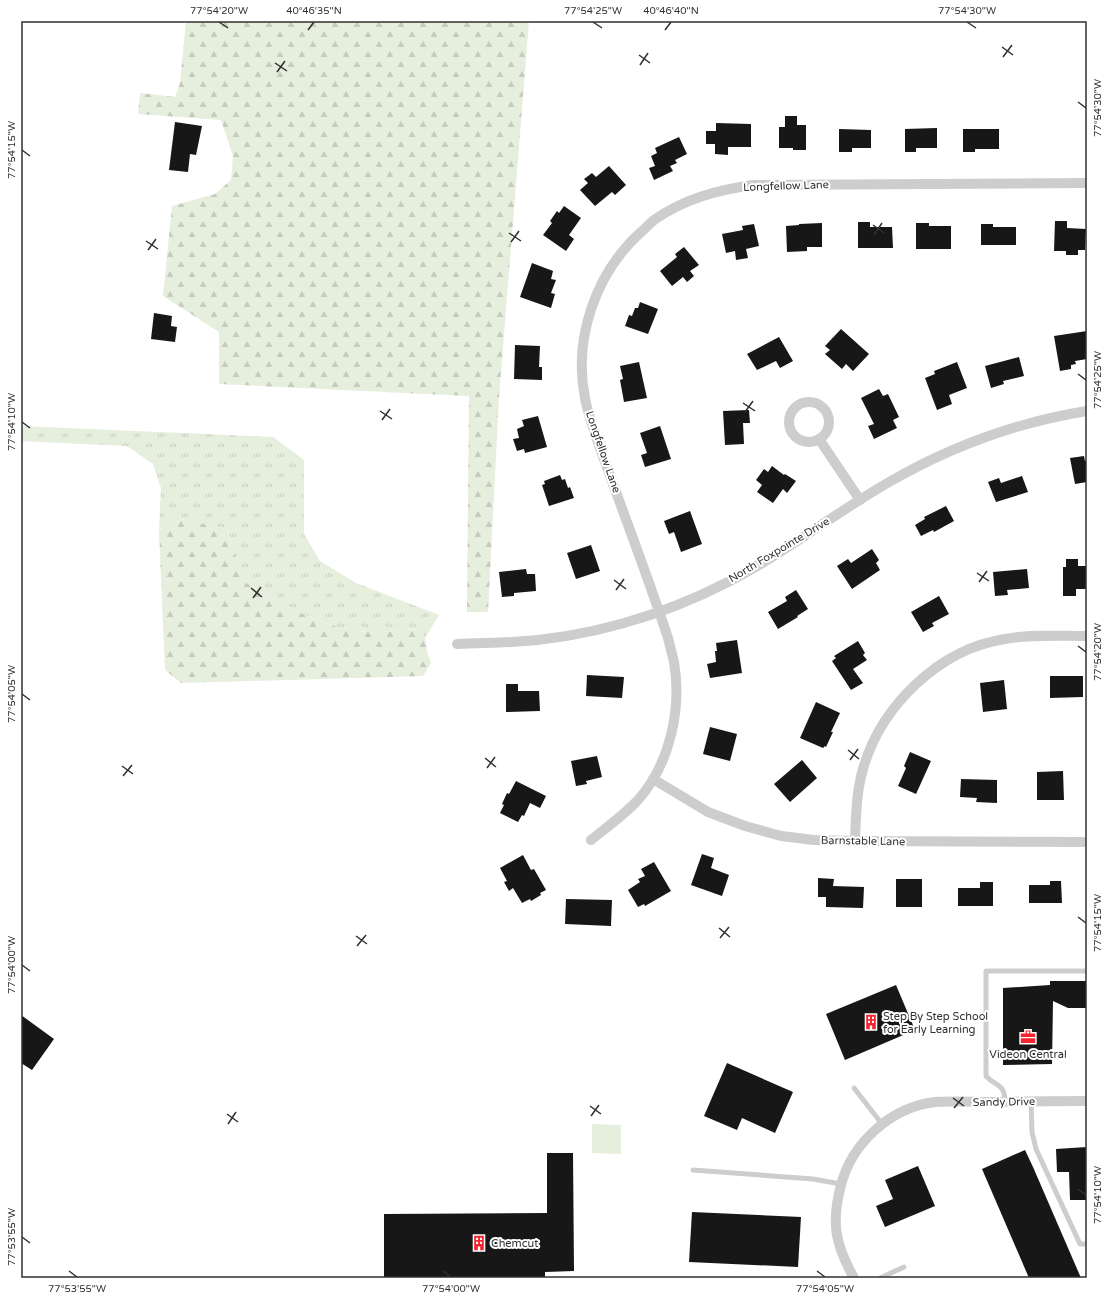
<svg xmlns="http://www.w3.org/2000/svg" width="1108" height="1299" viewBox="0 0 1108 1299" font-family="'Varela Round',sans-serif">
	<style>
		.grass { fill: url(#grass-tufts) }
		.forest { fill: url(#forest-firs) }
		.garden { fill: #e6eedd }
		.building { fill: #171717 }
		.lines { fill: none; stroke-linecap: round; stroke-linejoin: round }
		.service { stroke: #cdcdcd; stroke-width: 5 }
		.minor { stroke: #cdcdcd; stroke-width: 10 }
		.ticks { fill: none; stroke: #303030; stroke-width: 1.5 }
		.labels { text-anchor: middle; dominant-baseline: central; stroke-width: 4; stroke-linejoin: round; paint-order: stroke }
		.street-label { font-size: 11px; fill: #303030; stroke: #fff }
		.poi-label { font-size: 11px; fill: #303030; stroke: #fff; text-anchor: start }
		.neatline { fill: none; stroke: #303030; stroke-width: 1.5 }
		.ticks-label { font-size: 10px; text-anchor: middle; fill: #303030 }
	</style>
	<defs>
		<pattern id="grass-tufts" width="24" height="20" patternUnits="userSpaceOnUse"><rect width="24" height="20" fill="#e6eedd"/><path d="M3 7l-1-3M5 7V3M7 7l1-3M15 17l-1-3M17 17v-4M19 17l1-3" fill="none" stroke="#c6ccbe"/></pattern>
		<pattern id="forest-firs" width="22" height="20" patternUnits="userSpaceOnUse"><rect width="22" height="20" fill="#e6eedd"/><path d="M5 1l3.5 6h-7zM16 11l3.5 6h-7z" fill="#c6ccbe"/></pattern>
	</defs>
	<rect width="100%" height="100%" fill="#fff"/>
	<path class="grass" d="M21 426 273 437 304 460V534L320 561 356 583 439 615 425 638 419 629C402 630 384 633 367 632 325 630 278 602 243 581L227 529 182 519 159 530 161 488 153 464 127 446 21 441Z"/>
	<g class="forest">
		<path d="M186 21H529L499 397 488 612H467L469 396 219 384V332L163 296 172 206 215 194 231 180 233 156 221 120 138 114 140 93 175 97 180 83Z"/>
		<path d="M182 519 227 529 243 581C278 602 325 630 367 632 384 633 402 630 419 629L425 638 427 651 431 663 423 676 181 683 165 670 159 530Z"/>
	</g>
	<path class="garden" d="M592 1124 621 1125V1154L592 1153Z"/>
	<g class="building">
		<path d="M785 116H797V125H806V150H793V148H779V127H785Z"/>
		<path d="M175 122 202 126 196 155 190 154 188 172 169 170Z"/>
		<path d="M716 123 751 124V147H728V155L715 154V144H706V131H716Z"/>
		<path d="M937 128V148H916V152H905V129Z"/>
		<path d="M839 129 871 130V148H852V152H839Z"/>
		<path d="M963 129H999V149H975V152H963Z"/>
		<path d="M679 137 687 154 675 160 677 163 670 166 673 171 654 180 649 168 655 166 651 156 657 153 655 148Z"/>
		<path d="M609 166 626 185 615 195 612 192 595 206 580 190 588 183 584 179 592 173 596 177Z"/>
		<path d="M564 206 581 218 569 235 574 239 566 251 543 235 552 223 550 221 557 211 559 213Z"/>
		<path d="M1055 221H1067V228L1086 229 1085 250H1078V255H1066V251H1054Z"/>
		<path d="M858 222H870V227H892L893 248H858Z"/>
		<path d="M822 223V247H807V251L787 252 786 226 799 225V224Z"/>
		<path d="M916 223H929V226H951V249H916Z"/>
		<path d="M754 224 759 246 746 249 748 258 736 260 735 251 726 253 722 234 743 230 742 226Z"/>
		<path d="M981 224H993V227H1016V245H981Z"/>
		<path d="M684 247 699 265 690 271 694 276 687 282 683 277 672 286 660 271 677 257 675 254Z"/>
		<path d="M532 263 553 271 551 279 556 280 551 293 555 294 551 308 520 297Z"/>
		<path d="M640 302 658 309 648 334 625 326 629 315 632 316 635 308H638Z"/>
		<path d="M154 313 172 316 171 326 177 327 175 342 151 339Z"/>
		<path d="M841 329 869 354 853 371 846 364 842 369 825 354 830 350 825 346Z"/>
		<path d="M1087 331V359L1075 361 1076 364 1071 365V369L1060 371 1054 336Z"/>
		<path d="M779 337 793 361 780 368 776 361 757 370 747 354Z"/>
		<path d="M515 345 540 346 539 367H542V380L514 379Z"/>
		<path d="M1019 357 1024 376 1003 381 1004 384 991 388 985 366Z"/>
		<path d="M639 362 647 398 624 402 620 380 623 379 620 366Z"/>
		<path d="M957 362 967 388 949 395 952 404 937 410 925 378 935 374 934 371Z"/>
		<path d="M879 389 883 396 888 394 899 417 893 420 897 428 874 439 868 426 874 424 861 398Z"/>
		<path d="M749 410 750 423H743L744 444 725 445 723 411Z"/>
		<path d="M538 416 547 447 525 453 524 449 517 451 513 439 519 438 517 429 524 426 522 420Z"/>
		<path d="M660 426 671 459 645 467 641 455 647 453 640 433Z"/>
		<path d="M1084 456 1085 461H1087V482L1075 484 1070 458Z"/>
		<path d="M772 466 784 475 785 474 796 481 787 493 783 489 773 503 757 492 762 485 756 480 764 469 768 472Z"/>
		<path d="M560 475 562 480 565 479 568 488 570 487 574 498 549 506 542 485 545 484 544 481Z"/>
		<path d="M1022 476 1028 492 996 502 988 482 999 478 1001 483Z"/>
		<path d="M946 506 954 521 934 532 933 530 921 536 915 525 925 519 924 517Z"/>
		<path d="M690 511 702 544 681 552 674 532 669 534 664 521Z"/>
		<path d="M591 545 600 571 576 579 567 553Z"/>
		<path d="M872 549 879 560 876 563 880 570 852 589 837 566 848 559 851 563Z"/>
		<path d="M1066 559H1078V566H1087V589H1076V596H1063V567H1066Z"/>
		<path d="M526 569 527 574H535L536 591 514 593V596L502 597 499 572Z"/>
		<path d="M1027 569 1029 588 1007 590 1008 595 995 596 993 572Z"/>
		<path d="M796 590 808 609 797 616 798 617 778 629 768 612 787 601 785 597Z"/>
		<path d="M939 596 949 614 932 623 934 626 923 632 911 612Z"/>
		<path d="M737 640 742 673 710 678 707 664 716 662 715 651H717L716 643Z"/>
		<path d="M858 641 865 653 863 655 867 660 853 669 863 683 851 690 832 661 836 658 834 656Z"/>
		<path d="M587 675 624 677 622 698 586 696Z"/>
		<path d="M1050 676H1083V697L1050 698Z"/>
		<path d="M1004 680 1007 709 983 712 980 683Z"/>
		<path d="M506 684H518V691H539L540 711 506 712Z"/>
		<path d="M816 702 840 713 831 732H833L826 747 825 746 823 748 800 738Z"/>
		<path d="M710 727 737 734 730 761 703 754Z"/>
		<path d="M910 752 931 761 916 794 898 786 906 768 904 766Z"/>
		<path d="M597 756 602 777 586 781 587 784 576 786 571 761Z"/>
		<path d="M802 760 817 778 790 802 774 784Z"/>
		<path d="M1063 771 1064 800H1037V772Z"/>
		<path d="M961 779 997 780V803L976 802 977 798 960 797Z"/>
		<path d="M516 781 546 796 540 808 530 803 524 816 522 815 518 822 500 813 504 805 502 804 507 793 509 794Z"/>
		<path d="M702 854 714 858 711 868 729 875 722 896 691 885Z"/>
		<path d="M523 855 531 870 534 869 546 890 540 893 541 895 531 901 530 899 522 903 513 888 509 891 504 882 507 881 500 868Z"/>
		<path d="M654 862 671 891 645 906 644 904 638 907 628 890 640 882 638 879 645 876 641 869Z"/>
		<path d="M818 878 834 879 833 886 864 887 863 908 826 907V897H818Z"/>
		<rect x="896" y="879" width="26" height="28"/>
		<path d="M1050 881H1061L1062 903H1029V885H1050Z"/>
		<path d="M980 882H993V906H958V888H980Z"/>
		<path d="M566 899 612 900 611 926 565 924Z"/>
		<path d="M1050 981H1087V1008H1068L1053 1001 1052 1064 1003 1065V988L1050 985Z"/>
		<path d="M896 985 915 1030 845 1060 826 1014Z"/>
		<path d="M21 1015 54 1039 32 1070 21 1063Z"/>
		<path d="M727 1063 793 1092 775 1133 742 1118 737 1130 704 1116Z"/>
		<path d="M1087 1147V1200H1070L1069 1172H1057L1056 1149Z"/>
		<path d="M1025 1150 1033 1167 1081 1278H1029L982 1169Z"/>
		<path d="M547 1153H573L574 1271 545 1272V1278H384V1214L547 1213Z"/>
		<path d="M918 1166 935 1206 885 1227 876 1206 893 1199 885 1180Z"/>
		<path d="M692 1212 801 1217 798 1267 689 1262Z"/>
	</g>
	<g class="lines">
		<g class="service">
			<path d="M854 1088 882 1124"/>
			<path d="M1031 1101 1032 1132 1036 1149 1080 1244H1087"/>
			<path d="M1005 1102C1005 1083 996 1087 986 1076V971H1087"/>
			<path d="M693 1170 813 1179 841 1184"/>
			<path d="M880 1278 904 1267"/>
		</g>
		<g class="minor">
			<circle cx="809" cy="422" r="20"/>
			<path d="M819 439 860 500"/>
			<path d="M457 644C475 643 494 643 512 642 587 638 662 616 728 582 785 553 836 512 891 481 952 446 1018 422 1087 411"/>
			<path d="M653 779 708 812 745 826 781 836 814 840 855 841 1087 842"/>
			<path d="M591 840C607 827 624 815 638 800 670 764 682 709 674 662 672 654 670 646 668 638 650 583 629 528 609 473 601 450 589 421 585 398 573 338 596 273 640 233 645 229 649 224 654 220 684 199 717 190 753 185L1087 183"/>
			<path d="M855 841C856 817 856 793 863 769 881 706 939 649 1005 639 1032 634 1060 636 1087 636"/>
			<path d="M854 1278C835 1244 831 1223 841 1185 852 1143 891 1107 935 1102 955 1101 976 1102 996 1102 1026 1101 1057 1101 1087 1101"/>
		</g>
	</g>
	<path class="ticks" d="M219 22 228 28M593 22 602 28M967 22 976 28M308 30 314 22M665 30 671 22M1002 47 1013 55M639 55 650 63M1003 57 1012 45M275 63 287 71M640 65 648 53M277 72 285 61M1078 102 1086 108M22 150 30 156M873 225 884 233M509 233 521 241M874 235 882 223M146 241 158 249M511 242 519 231M148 250 156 239M1078 374 1086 380M743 403 755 411M380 411 392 419M745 412 753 401M382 420 390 409M22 422 30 428M977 573 989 581M614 580 626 589M979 582 987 571M251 588 262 597M616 590 624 579M253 598 261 587M1078 646 1086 652M22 694 30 700M848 750 859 759M485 758 496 767M850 760 858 749M122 766 133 774M487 768 495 757M123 776 132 765M1078 917 1086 923M719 928 730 937M356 936 367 944M720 938 729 927M357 946 366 935M22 965 30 971M953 1098 964 1106M590 1106 601 1114M954 1108 963 1097M227 1114 238 1122M591 1116 599 1105M228 1124 236 1112M1078 1189 1086 1195M22 1237 30 1243M69 1271 77 1277M443 1271 451 1277M817 1271 825 1277"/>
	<defs>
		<g id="building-bare" transform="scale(1.2)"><path d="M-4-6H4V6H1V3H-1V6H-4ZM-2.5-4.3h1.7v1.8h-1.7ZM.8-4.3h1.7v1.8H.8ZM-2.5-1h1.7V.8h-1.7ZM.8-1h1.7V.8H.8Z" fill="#f42531" stroke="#fff" stroke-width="2.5" paint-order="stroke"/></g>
		<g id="office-bare" transform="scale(1.2)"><path d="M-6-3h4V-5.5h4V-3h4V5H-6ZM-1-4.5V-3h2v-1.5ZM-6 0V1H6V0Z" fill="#f42531" stroke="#fff" stroke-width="2.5" paint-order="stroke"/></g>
	</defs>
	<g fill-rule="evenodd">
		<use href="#building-bare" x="871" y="1022"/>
		<use href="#office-bare" x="1028" y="1037"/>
		<use href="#building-bare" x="479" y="1243"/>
	</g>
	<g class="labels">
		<g class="street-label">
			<text transform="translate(786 186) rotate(-2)">Longfellow Lane</text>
			<text transform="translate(603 452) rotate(71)">Longfellow Lane</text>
			<text transform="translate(779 550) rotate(-31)">North Foxpointe Drive</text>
			<text transform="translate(863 841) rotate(1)">Barnstable Lane</text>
			<text transform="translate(1004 1102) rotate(-1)">Sandy Drive</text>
		</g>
		<g class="poi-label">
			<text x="883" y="1016">Step By Step School<tspan x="883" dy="13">for Early Learning</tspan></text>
			<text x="1028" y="1054" text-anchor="middle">Videon Central</text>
			<text x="491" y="1243">Chemcut</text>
		</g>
	</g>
	<rect width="1108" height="1299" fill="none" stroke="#ffffff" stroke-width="44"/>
	<rect x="22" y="22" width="1064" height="1255" class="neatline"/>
	<g class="ticks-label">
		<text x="219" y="14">77°54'20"W</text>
		<text x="314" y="14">40°46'35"N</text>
		<text x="593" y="14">77°54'25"W</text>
		<text x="671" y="14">40°46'40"N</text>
		<text x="967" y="14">77°54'30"W</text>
		<text transform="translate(1097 108) rotate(-90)" y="4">77°54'30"W</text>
		<text transform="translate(11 150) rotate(-90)" y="4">77°54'15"W</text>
		<text transform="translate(1097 380) rotate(-90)" y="4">77°54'25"W</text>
		<text transform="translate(11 422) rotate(-90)" y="4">77°54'10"W</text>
		<text transform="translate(1097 652) rotate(-90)" y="4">77°54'20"W</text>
		<text transform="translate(11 694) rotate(-90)" y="4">77°54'05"W</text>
		<text transform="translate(1097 923) rotate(-90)" y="4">77°54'15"W</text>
		<text transform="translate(11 965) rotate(-90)" y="4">77°54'00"W</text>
		<text transform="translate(1097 1195) rotate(-90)" y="4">77°54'10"W</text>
		<text transform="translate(11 1237) rotate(-90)" y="4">77°53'55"W</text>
		<text x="77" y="1292">77°53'55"W</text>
		<text x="451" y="1292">77°54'00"W</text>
		<text x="825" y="1292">77°54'05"W</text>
	</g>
</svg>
